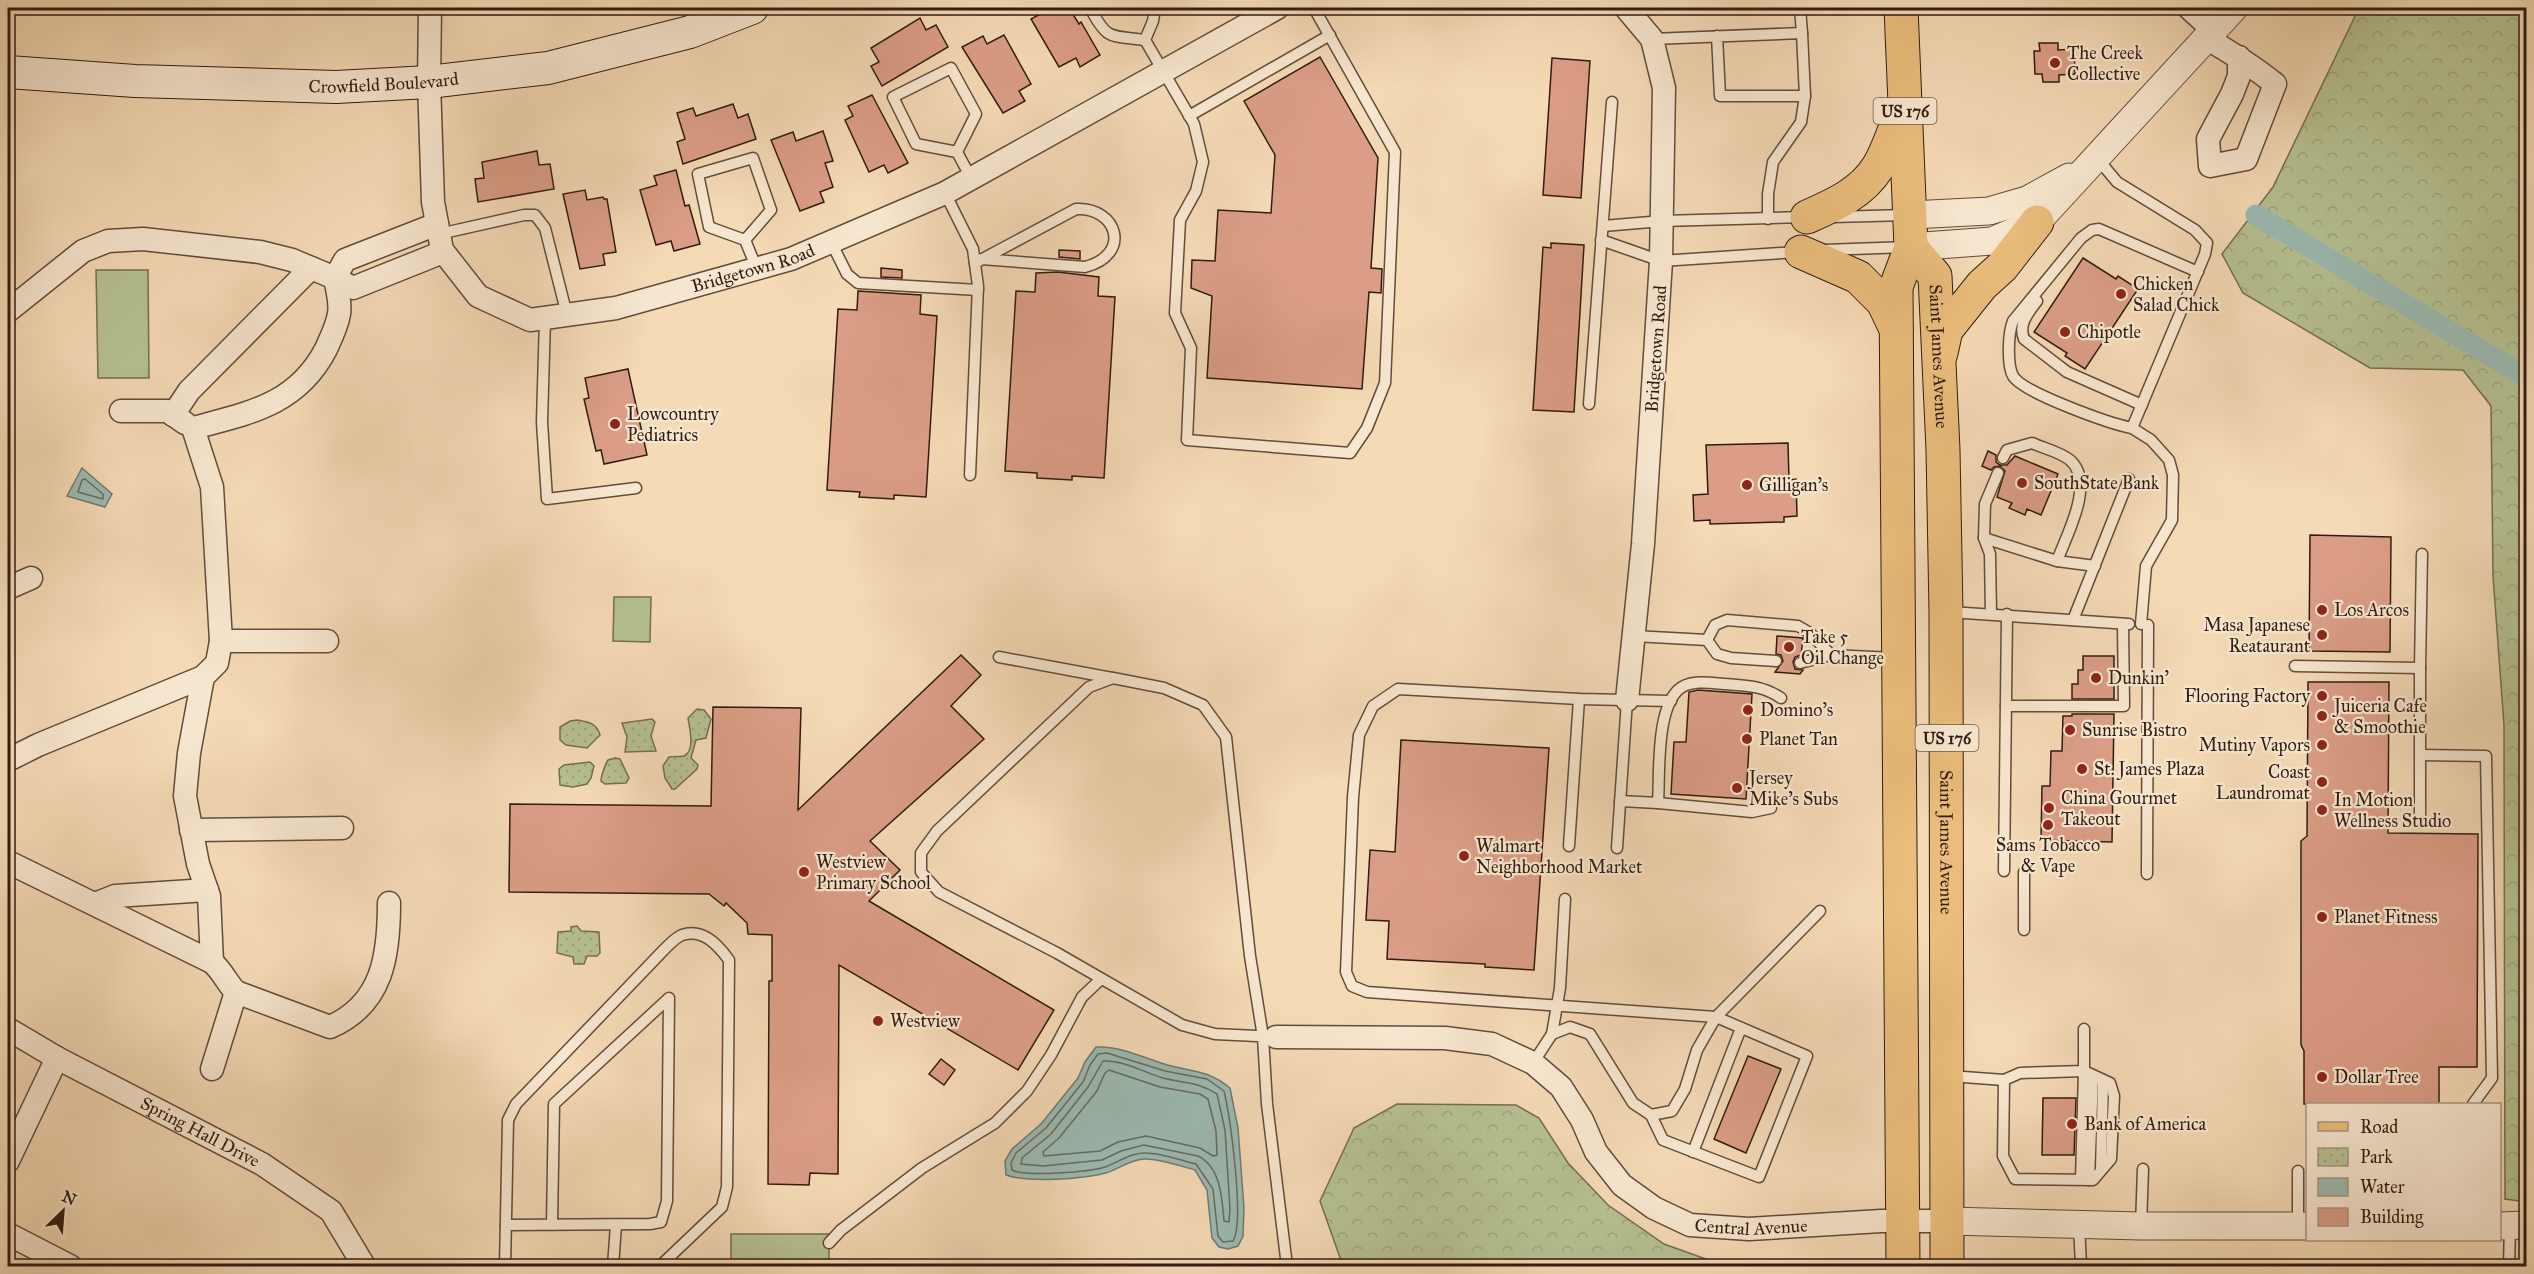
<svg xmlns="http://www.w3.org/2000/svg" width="2534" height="1274" viewBox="0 0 2534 1274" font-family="'IM FELL Great Primer',serif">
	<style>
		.forest { fill: url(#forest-crowns); stroke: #746e52; stroke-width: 1.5 }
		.park { fill: url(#park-dots); stroke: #746e52; stroke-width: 1.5 }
		.pitch { fill: #b6c192; stroke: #746e52; stroke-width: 1.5 }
		.water { fill: #9cbab2; stroke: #717b72; stroke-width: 1.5 }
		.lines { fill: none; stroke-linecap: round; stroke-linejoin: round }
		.shore { stroke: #666b62; stroke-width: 1.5 }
		.canal { stroke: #9cbab2; stroke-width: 21 }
		.building { fill: #db9d86; stroke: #311c12; stroke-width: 1.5 }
		.service-casing { stroke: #624c3b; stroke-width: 13 }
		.minor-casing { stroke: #624c3b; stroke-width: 25 }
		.tertiary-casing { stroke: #624c3b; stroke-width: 29 }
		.secondary-casing { stroke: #311c12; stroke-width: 34 }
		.primary-casing { stroke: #311c12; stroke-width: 35 }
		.service { stroke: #f8e7d0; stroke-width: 10 }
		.minor { stroke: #f8e7d0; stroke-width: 22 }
		.tertiary { stroke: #f8e7d0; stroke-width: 27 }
		.secondary { stroke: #f8e7d0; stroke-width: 32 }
		.primary { stroke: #eabd7b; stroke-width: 33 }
		.poi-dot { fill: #8f2418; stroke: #f8e7d0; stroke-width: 2 }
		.labels { text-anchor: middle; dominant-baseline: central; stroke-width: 4.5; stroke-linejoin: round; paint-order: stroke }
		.shield { fill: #f8e7d0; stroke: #6d594b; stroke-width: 1.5 }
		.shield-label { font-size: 16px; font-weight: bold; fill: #311c12 }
		.poi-label { font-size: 18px; fill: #311c12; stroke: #f8e7d0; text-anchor: start }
		.street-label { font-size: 18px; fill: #311c12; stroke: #f8e7d0 }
	</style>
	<defs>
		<pattern id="forest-crowns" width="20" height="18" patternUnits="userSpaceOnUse" patternTransform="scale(1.5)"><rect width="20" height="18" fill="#b6c192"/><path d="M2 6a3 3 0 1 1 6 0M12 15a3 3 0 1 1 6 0" fill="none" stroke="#9da57d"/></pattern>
		<pattern id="park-dots" width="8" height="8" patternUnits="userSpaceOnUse" patternTransform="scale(1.5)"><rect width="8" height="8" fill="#b6c192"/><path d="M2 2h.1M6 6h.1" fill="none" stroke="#9da57d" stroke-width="1.8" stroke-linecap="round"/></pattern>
	</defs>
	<rect width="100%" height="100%" fill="#f5dab6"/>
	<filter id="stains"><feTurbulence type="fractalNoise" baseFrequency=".00333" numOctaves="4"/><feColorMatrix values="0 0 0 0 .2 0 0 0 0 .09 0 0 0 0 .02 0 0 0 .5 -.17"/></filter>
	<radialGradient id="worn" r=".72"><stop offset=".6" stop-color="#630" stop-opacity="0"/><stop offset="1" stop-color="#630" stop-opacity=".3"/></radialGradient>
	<g class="forest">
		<path d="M2359 8H2526V1202L2505 1199 2504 725 2493 576 2491 406 2463 370 2370 368 2243 293 2222 254 2273 187Z"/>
		<path d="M1397 1104 1516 1105 1539 1118 1568 1163 1608 1205 1664 1244 1706 1259V1266H1343L1320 1201 1354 1128Z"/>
	</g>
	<g class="park">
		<path d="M697 709 704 710 711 719 706 738 696 740 691 758 698 765 697 769 675 789H672L665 778 663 766 669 757C673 756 681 757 684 756 696 751 689 726 688 718Z"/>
		<path d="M652 719 655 722 651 736 656 751 625 752 627 737 622 723Z"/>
		<path d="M577 720C588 722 597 723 600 735L587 748 566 745 560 740V727L570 721Z"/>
		<path d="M615 758 620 759 629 778 626 783 605 784 601 781C601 776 605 765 608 760Z"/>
		<path d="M590 762 594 766 591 778 587 784 573 787 560 785 559 769 564 765Z"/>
		<path d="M577 926 581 931 599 932 600 953 597 956H587L584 964H574L573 957 557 953 558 932 571 931V927Z"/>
	</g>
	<g class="pitch">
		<path d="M96 270H148L149 378H98Z"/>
		<path d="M614 597H651L650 642 613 641Z"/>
		<rect x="731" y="1234" width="98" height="32"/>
	</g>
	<g class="water">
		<path d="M82 468 112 494 105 507 67 496Z"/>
		<path d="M1096 1047C1120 1046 1142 1057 1164 1064 1190 1072 1207 1069 1230 1088L1238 1128 1244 1208 1243 1236 1238 1246 1228 1249 1219 1247 1212 1238 1207 1190 1195 1170C1180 1166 1161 1159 1145 1159 1131 1159 1119 1169 1106 1173 1083 1179 1028 1183 1006 1175L1005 1161 1012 1149 1041 1124 1078 1078 1085 1062Z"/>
	</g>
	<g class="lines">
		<g class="shore">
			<path d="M85 479 103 494V499L78 492 82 480Z"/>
			<path d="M1107 1053 1165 1071 1207 1079 1224 1091C1230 1117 1245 1221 1233 1241L1223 1242 1218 1236 1213 1189 1196 1164C1180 1160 1161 1153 1145 1153 1130 1153 1119 1162 1105 1167 1090 1172 1025 1177 1012 1170L1011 1163 1016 1153 1046 1128 1083 1082 1090 1065 1098 1054Z"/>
			<path d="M1103 1061C1123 1060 1143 1072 1163 1078 1182 1083 1200 1082 1217 1094L1225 1130 1230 1209 1229 1222 1224 1221C1222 1199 1221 1167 1198 1156L1144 1145 1121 1151 1102 1160 1043 1166 1021 1164 1022 1158 1051 1134 1088 1087Z"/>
			<path d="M1109 1070 1160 1087 1200 1094 1208 1099 1216 1131 1217 1155 1213 1156 1200 1148 1146 1136 1118 1142 1100 1151 1044 1156 1043 1152 1059 1138 1097 1091 1105 1073Z"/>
		</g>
		<path class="canal" d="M2256 215 2526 377"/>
	</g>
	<g class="building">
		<path d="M1051 8H1069L1079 24 1081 22 1100 55 1080 67 1076 58 1059 67 1031 19Z"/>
		<path d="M920 18 926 30 936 25 948 47 882 86 871 66 879 62 871 48Z"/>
		<path d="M1004 35 1031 84 1019 91 1025 101 1003 113 962 47 983 36 987 44Z"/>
		<path d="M2039 43H2058V50L2074 49 2075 74 2059 75V82H2043L2042 74H2035L2034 51H2040Z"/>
		<path d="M1320 57 1378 158 1371 268 1382 269 1381 293 1369 292 1362 389 1207 378 1212 296 1191 288 1192 260 1215 261 1218 210 1271 213 1275 155 1244 101Z"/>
		<path d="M1552 58 1590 61 1581 198 1543 195Z"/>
		<path d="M872 95 908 163 888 173 884 165 869 172 845 120 853 116 848 106Z"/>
		<path d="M733 104 738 118 748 114 756 139 683 164 677 142 685 139 677 113 693 108 696 116Z"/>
		<path d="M823 131 833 161 825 163 833 187 820 192 824 202 800 211 771 140 793 132 796 141Z"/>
		<path d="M537 151 539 165 550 164 554 189 478 202 475 179 484 178 482 162Z"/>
		<path d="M676 170 685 206 689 205 700 244 674 251 671 241 656 245 640 190 657 185 654 176Z"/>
		<path d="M585 190 587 200 603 197 604 199H607L616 252 603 254 605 265 580 269 563 194Z"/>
		<path d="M1551 243 1584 245 1574 412 1533 410 1543 247 1551 248Z"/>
		<path d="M1059 250 1080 251V259L1059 257Z"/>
		<path d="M2083 258 2116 279 2118 276 2138 289 2085 369 2065 356 2067 353 2034 332Z"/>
		<path d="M881 268 902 270V278L881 277Z"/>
		<path d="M1058 272 1099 277 1098 296 1115 297 1104 478 1072 476V480L1037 478V473L1005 471 1016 291 1035 292 1036 273Z"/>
		<path d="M858 291 921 295 920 314 937 316 926 497 894 495V499L859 497 860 492 827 490 838 309 857 310Z"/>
		<path d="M628 369 647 455 604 464 601 450 596 451 584 399 589 398 585 378Z"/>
		<path d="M1788 443 1789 480 1796 479 1797 516 1784 517V522L1710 524V520L1694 521 1693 495 1708 494 1706 445Z"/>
		<path d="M1988 451 1996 455V462L2000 465H2007L2015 456 2058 474 2041 515 2027 509 2025 515 2009 508 2012 503 1997 497 2005 471 2000 466 1994 467 1991 470 1982 466Z"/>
		<path d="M2310 535 2391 537 2390 652 2309 651Z"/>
		<path d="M1777 636 1803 638 1801 655 1795 657 1793 662 1795 669 1803 670 1800 674 1775 672 1783 661 1781 655 1776 654Z"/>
		<path d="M961 655 981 675 951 706 984 739 870 841 900 870 869 901 1054 1010 1018 1070 839 965 838 1174 810 1173 809 1185 768 1184 769 981H772V935L748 934 747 923 726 903 724 906 709 894 509 892 510 804 711 806 713 707 801 708 798 810Z"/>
		<path d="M2083 656H2114V699H2072V684H2078V670H2083Z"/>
		<path d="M2308 682H2389L2388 833 2478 834 2477 1067H2439V1104H2304V1051L2301 1045V841L2307 836Z"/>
		<path d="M1698 690 1752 694 1746 799 1671 794 1674 742H1686L1689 692Z"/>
		<path d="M2072 714H2114L2112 842 2041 840 2042 786H2050L2051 751H2062L2063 716H2072Z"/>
		<path d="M1401 740 1549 748 1534 970 1485 967V964L1387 959 1389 921 1366 920 1370 850 1395 852Z"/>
		<path d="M1748 1056 1781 1069 1746 1153 1714 1139Z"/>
		<path d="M941 1059 955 1070 944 1085 929 1074Z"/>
		<path d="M2043 1098H2076L2074 1155H2042Z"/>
	</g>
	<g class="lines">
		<g class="service-casing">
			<g id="service">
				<path d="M1090 8C1108 41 1109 35 1145 40"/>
				<path d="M1155 8 1153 21 1145 40 1194 124 1203 162 1196 191 1180 220 1175 313 1191 348 1187 440 1350 453 1367 428 1385 383 1395 152 1314 8"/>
				<path d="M1800 8 1802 33"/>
				<path d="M1652 39 1802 33 1805 96H1720L1717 36"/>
				<path d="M1189 116 1330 35"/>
				<path d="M957 152 916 144 893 97 951 68 976 114 957 152 971 178"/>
				<path d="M2097 158 2117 182 2195 230 2207 243 2205 254 2132 428 2151 440 2169 460 2173 475 2172 520 2146 566 2141 624"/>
				<path d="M945 193 973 249 978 286 970 475"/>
				<path d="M1833 217 1907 215"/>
				<path d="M1768 219V194L1773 162 1801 122 1805 96"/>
				<path d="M1603 226 1662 221 1806 217"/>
				<path d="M439 234 524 215H535L545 228 567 315"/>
				<path d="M745 240 709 227 698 174 753 158 771 210 745 240 757 269"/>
				<path d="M1601 240 1661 261 1797 252"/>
				<path d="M831 242 847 274 858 283 978 290"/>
				<path d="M1824 250 1908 247"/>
				<path d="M975 263 1076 209C1118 207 1132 255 1085 267L981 259"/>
				<path d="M2037 301C2028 313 2018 324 2024 339L2067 372 2142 405"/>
				<path d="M545 318 542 422 547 499 636 488"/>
				<path d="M1589 404 1612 102"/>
				<path d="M2132 428C2111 424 2023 393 2013 376 2007 365 2008 333 2013 321L2081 238 2092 230 2099 229 2198 272"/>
				<path d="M2003 458 2007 450 2032 443C2043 448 2060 452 2070 460 2096 483 2066 536 2057 561"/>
				<path d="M1984 538 2057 561 2095 566"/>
				<path d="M1950 612 2129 624"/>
				<path d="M1991 614 1990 554 1984 538 1985 504 1998 473"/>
				<path d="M2073 620 2129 479"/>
				<path d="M1634 636 1707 640"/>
				<path d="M1707 640 1715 625 1727 620 1798 626 1810 633 1831 655"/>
				<path d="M1707 640 1717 654 1731 658 1776 661"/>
				<path d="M999 657 1112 678"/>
				<path d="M1800 663 1831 655 1894 658"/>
				<path d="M2295 666 2420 668"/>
				<path d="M2006 706H2124L2123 624"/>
				<path d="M2421 755 2486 756 2492 1078 2473 1104"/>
				<path d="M1620 801 1658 803C1660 775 1655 704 1682 687 1694 680 1711 683 1724 684 1746 686 1762 685 1781 698"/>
				<path d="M1658 803 1752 812 1771 808"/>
				<path d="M2420 822V668L2422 554"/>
				<path d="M1569 846 1579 699"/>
				<path d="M1617 848 1627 700"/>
				<path d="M2004 871 2007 614"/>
				<path d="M2147 874 2148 625"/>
				<path d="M2024 930V872"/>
				<path d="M1552 1034 1560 988 1565 899"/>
				<path d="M1276 1037 1215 1034 1182 1025 1057 953 939 892 921 872V853L937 831 1089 687 1113 678 1164 688 1203 705 1226 737 1250 956 1263 1037 1267 1104 1287 1266"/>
				<path d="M1533 1063 1552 1034 1570 1027 1590 1034 1633 1103 1651 1115 1672 1111 1685 1089 1697 1050 1716 1017 1820 911"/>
				<path d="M1950 1076 2004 1080"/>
				<path d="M1651 1115 1663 1140 1759 1177 1807 1056 1716 1017 1367 992 1352 986 1346 972 1353 797 1359 735 1373 706 1398 689 1579 699 1671 701"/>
				<path d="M1693 1152 1741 1028"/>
				<path d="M2101 1170 2103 1080"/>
				<path d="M2298 1171V1226"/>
				<path d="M2081 1180 2084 1071 2020 1073 2004 1080 2003 1156 2015 1179 2093 1180 2111 1159 2114 1096 2110 1083 2084 1071V1029"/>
				<path d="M2089 1180 2093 1076"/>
				<path d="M506 1225 650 1224 661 1222 667 1201 669 998 554 1104 552 1225"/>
				<path d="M2079 1225 2081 1266"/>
				<path d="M2141 1226 2143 1169"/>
				<path d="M829 1243 841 1230 922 1168 995 1123 1027 1091 1051 1055 1082 997 1101 979"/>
				<path d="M505 1266 508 1120 516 1104 657 957C664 950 674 938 682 935 703 928 718 945 729 960L727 1187 722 1207 660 1266"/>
				<path d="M613 1266 616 1225"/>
				<path d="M2509 1266 2510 1226"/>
			</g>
		</g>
		<g class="minor-casing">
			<g id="minor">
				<path id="s1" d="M430 8 429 82 433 202 442 250 478 296 530 320 616 308 791 259 945 193 1277 8"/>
				<path d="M1626 8 1652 39 1664 88 1661 261 1643 544 1627 700"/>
				<path d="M2189 8 2213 30"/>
				<path d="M2206 38C2230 52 2253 66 2275 84L2246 159 2210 166 2208 139 2232 94 2239 76V57"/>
				<path d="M437 224 345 260 335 278 353 288 443 252"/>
				<path d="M8 311 83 251 108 241 143 239 260 252 292 260 335 278C337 289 341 303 339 314 337 326 331 338 326 349 297 405 249 413 193 428L212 487 221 641 217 663 203 677 38 745 8 760"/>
				<path d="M121 411H168L185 423"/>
				<path d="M173 415 189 391 311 268"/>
				<path d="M8 588 31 578"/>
				<path d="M221 641H327"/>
				<path d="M203 677 189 753 185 796 198 864 209 896 212 962"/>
				<path d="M191 830 342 828"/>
				<path d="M8 862 212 962C224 973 226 982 236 992L330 1027C383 1004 389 955 389 903"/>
				<path d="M95 904 115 896 207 890"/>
				<path id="s2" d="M8 1029 57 1058 262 1164 331 1211 364 1266"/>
				<path id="s3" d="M1276 1037 1445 1038 1492 1044 1533 1063 1561 1087 1582 1120 1596 1152 1622 1185 1654 1208 1690 1225 1749 1229 1881 1221H1948"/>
				<path d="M212 1069 236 992"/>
				<path d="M8 1161 57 1058"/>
				<path d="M8 1234 70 1266"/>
			</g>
		</g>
		<g class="tertiary-casing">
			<g id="tertiary">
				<path d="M1911 215 1989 211 2027 200 2069 177"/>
				<path d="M1911 247 1992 241 2037 222 2234 8"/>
				<path d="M1948 1221 2141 1226H2308"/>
				<path d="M2500 1226 2526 1225"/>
			</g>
		</g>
		<g class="secondary-casing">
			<g id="secondary">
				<path id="s4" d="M8 72 135 81 336 87 429 82 548 68 690 32 752 8"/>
			</g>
		</g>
		<g class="primary-casing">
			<g id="primary">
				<path d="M1901 8 1911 247 1896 287 1903 1266"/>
				<path d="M1807 217C1834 205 1862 193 1878 167 1888 151 1894 129 1902 112"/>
				<path id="s5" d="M1911 247 1935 276 1943 450 1946 612 1947 1266"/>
				<path d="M1801 252 1858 277 1883 302 1896 329"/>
				<path d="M1941 353 1946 330 1982 285 2002 267 2037 222"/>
			</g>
		</g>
		<use href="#service" class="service"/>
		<use href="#minor" class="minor"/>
		<use href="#tertiary" class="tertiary"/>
		<use href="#secondary" class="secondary"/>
		<use href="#primary" class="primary"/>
	</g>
	<g class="poi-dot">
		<circle cx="2055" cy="63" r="6"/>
		<circle cx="2121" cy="294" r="6"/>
		<circle cx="2065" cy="332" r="6"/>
		<circle cx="615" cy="424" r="6"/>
		<circle cx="2022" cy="483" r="6"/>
		<circle cx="1747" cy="485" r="6"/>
		<circle cx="2322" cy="610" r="6"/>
		<circle cx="2322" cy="635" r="6"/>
		<circle cx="1789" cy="647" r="6"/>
		<circle cx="2096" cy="678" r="6"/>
		<circle cx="2322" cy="696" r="6"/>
		<circle cx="1748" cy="710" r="6"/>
		<circle cx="2322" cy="716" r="6"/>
		<circle cx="2070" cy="730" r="6"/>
		<circle cx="1747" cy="739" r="6"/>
		<circle cx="2322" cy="745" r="6"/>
		<circle cx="2082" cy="769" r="6"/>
		<circle cx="2322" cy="782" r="6"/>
		<circle cx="1737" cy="788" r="6"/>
		<circle cx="2049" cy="808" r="6"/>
		<circle cx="2322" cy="810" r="6"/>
		<circle cx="2048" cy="825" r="6"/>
		<circle cx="1464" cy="856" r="6"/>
		<circle cx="804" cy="872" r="6"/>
		<circle cx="2322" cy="917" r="6"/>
		<circle cx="878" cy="1021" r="6"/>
		<circle cx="2322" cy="1077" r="6"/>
		<circle cx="2072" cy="1124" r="6"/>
	</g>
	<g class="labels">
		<g class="shield">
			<rect x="1873.5" y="98" width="63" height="26" rx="4.5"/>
			<rect x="1915.5" y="725" width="63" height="26" rx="4.5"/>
		</g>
		<g class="shield-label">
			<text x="1905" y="111">US 176</text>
			<text x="1947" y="738">US 176</text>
		</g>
		<g class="poi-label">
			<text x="2067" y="53">The Creek<tspan x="2067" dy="21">Collective</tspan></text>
			<text x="2133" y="284">Chicken<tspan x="2133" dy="21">Salad Chick</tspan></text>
			<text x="2077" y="332">Chipotle</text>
			<text x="627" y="414">Lowcountry<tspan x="627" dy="21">Pediatrics</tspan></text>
			<text x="2034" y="483">SouthState Bank</text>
			<text x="1759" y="485">Gilligan's</text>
			<text x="2334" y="610">Los Arcos</text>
			<text x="2310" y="625" text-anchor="end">Masa Japanese<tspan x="2310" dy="21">Reataurant</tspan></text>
			<text x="1801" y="637">Take 5<tspan x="1801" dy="21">Oil Change</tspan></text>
			<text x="2108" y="678">Dunkin'</text>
			<text x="2310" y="696" text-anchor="end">Flooring Factory</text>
			<text x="2334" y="706">Juiceria Cafe<tspan x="2334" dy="21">&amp; Smoothie</tspan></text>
			<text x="1760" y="710">Domino's</text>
			<text x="2082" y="730">Sunrise Bistro</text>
			<text x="1759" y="739">Planet Tan</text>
			<text x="2310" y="745" text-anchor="end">Mutiny Vapors</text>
			<text x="2094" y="769">St. James Plaza</text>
			<text x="2310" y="772" text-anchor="end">Coast<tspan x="2310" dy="21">Laundromat</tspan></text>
			<text x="1749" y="778">Jersey<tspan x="1749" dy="21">Mike's Subs</tspan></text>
			<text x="2061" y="798">China Gourmet<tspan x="2061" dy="21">Takeout</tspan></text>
			<text x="2334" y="800">In Motion<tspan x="2334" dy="21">Wellness Studio</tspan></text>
			<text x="2048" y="845" text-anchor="middle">Sams Tobacco<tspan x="2048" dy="21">&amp; Vape</tspan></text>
			<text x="1476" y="846">Walmart<tspan x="1476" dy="21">Neighborhood Market</tspan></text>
			<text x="816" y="862">Westview<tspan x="816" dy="21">Primary School</tspan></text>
			<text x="2334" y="917">Planet Fitness</text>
			<text x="890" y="1021">Westview</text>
			<text x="2334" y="1077">Dollar Tree</text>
			<text x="2084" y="1124">Bank of America</text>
		</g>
		<g class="street-label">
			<text stroke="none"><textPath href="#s4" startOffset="376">Crowfield Boulevard</textPath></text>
			<text stroke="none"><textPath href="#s1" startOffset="588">Bridgetown Road</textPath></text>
			<text transform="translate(1656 349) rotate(-86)">Bridgetown Road</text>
			<text stroke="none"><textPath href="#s5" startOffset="118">Saint James Avenue</textPath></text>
			<text stroke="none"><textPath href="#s5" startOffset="604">Saint James Avenue</textPath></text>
			<text stroke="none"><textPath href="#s2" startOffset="218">Spring Hall Drive</textPath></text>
			<text stroke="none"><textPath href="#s3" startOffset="555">Central Avenue</textPath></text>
		</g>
	</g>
	<rect width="2534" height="1274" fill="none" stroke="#f5dab6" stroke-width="30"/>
	<rect x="9" y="9" width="2516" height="1256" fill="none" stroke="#311c12" stroke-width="3"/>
	<rect x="15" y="15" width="2504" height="1244" fill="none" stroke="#311c12" stroke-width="1.5"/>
	<rect x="2306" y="1103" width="195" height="138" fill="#f8e7d0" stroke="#a89684" stroke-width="1.5"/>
	<rect x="2318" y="1122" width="30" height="9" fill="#eabd7b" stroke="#a89684" stroke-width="1.5"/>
	<text x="2360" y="1133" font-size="18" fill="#311c12">Road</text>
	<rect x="2318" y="1148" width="30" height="18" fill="url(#park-dots)" stroke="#a89684" stroke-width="1.5"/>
	<text x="2360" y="1163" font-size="18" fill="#311c12">Park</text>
	<rect x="2318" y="1178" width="30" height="18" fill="#9cbab2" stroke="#a89684" stroke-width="1.5"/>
	<text x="2360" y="1193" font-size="18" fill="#311c12">Water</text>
	<rect x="2318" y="1208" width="30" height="18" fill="#db9d86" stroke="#a89684" stroke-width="1.5"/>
	<text x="2360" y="1223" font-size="18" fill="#311c12">Building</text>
	<g transform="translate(63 1211) rotate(25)" stroke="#f8e7d0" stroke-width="4.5" paint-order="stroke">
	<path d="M0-4.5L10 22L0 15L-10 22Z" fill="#311c12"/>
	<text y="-9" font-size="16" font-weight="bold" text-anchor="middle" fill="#311c12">N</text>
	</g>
	<rect width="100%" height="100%" filter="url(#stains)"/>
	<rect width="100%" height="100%" fill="url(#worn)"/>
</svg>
